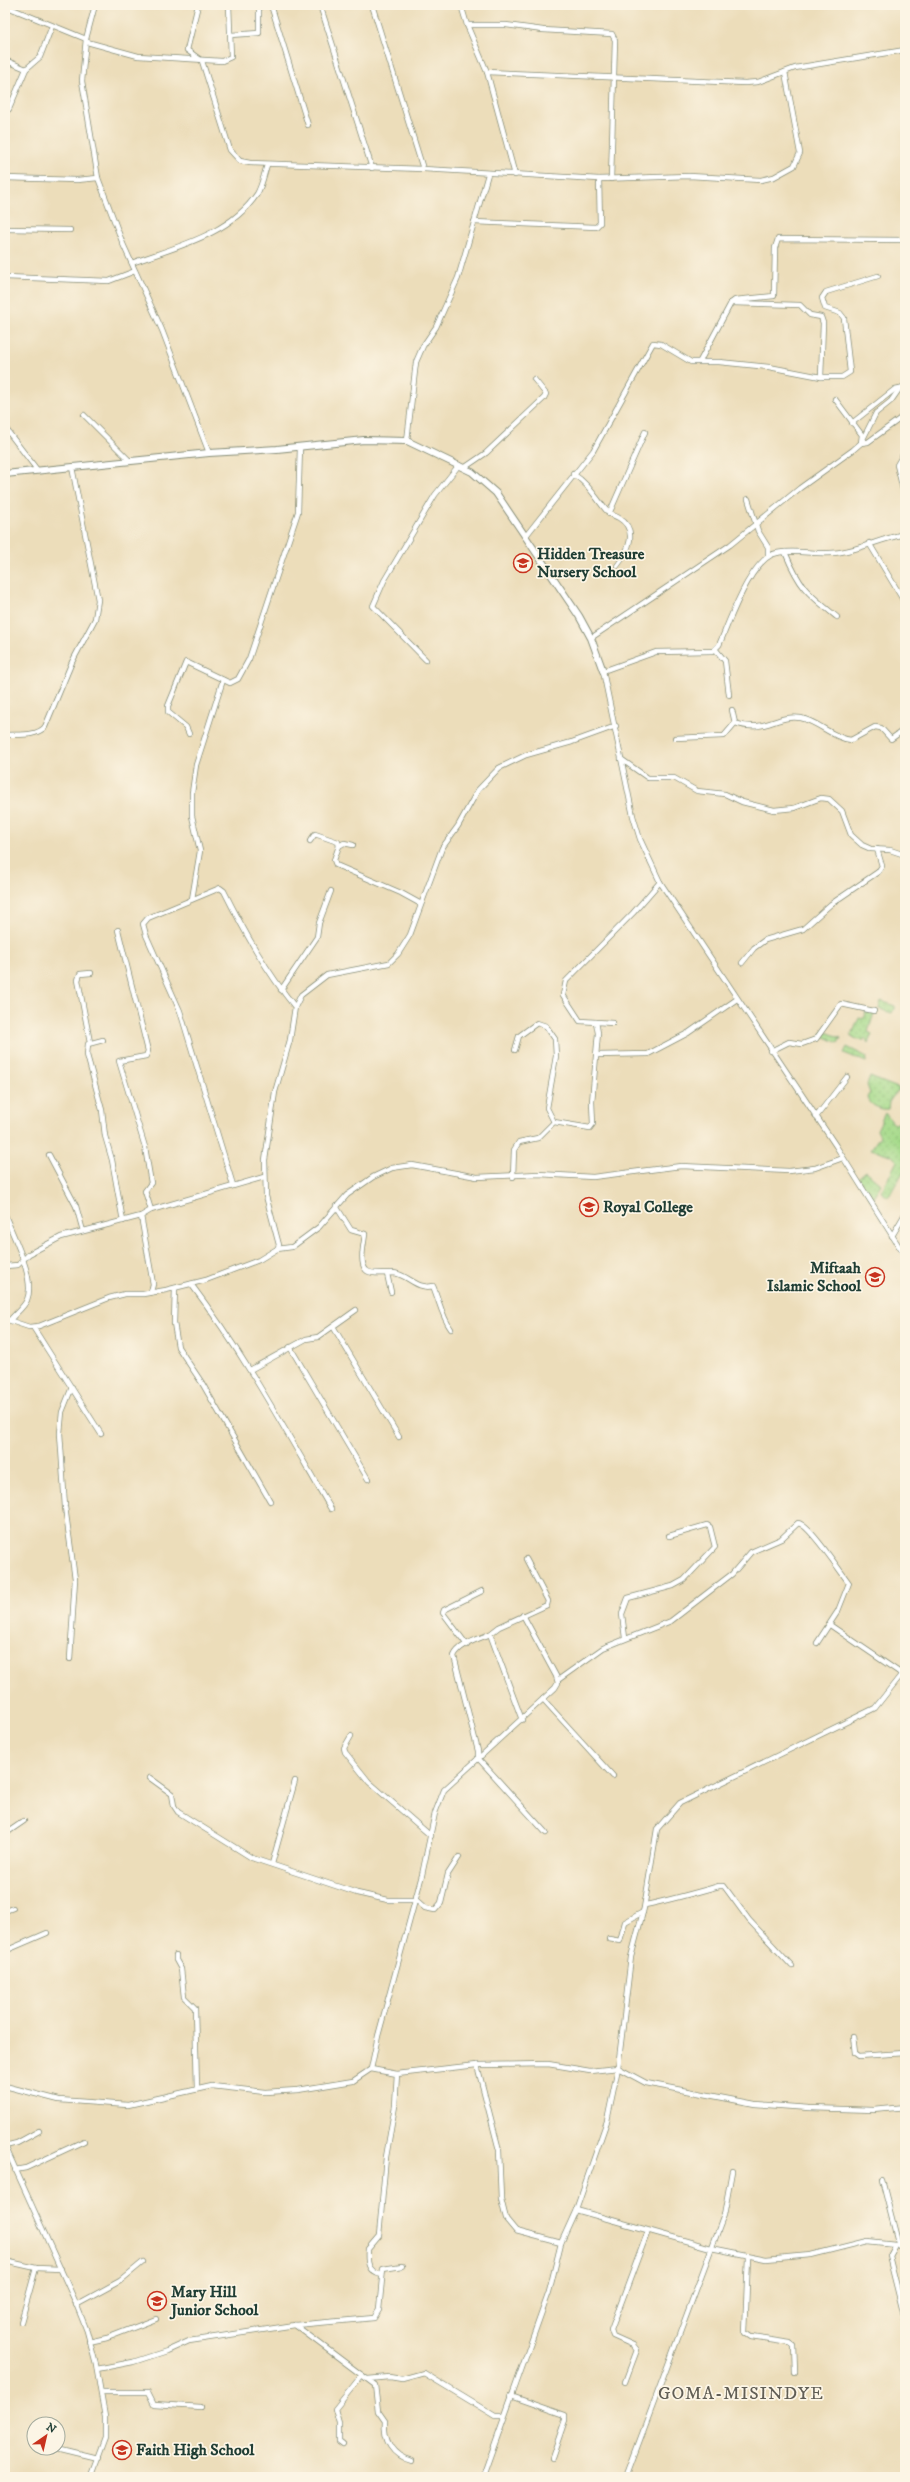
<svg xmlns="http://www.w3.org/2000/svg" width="910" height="2482" viewBox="0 0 910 2482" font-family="'IM FELL DW Pica',serif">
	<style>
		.grass { fill: url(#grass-dots); stroke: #628c5f }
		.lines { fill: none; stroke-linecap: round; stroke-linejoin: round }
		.minor-casing { stroke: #868d77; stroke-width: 6 }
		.tertiary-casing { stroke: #868d77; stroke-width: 8 }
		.minor { stroke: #fff; stroke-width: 4.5 }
		.tertiary { stroke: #fff; stroke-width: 6 }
		.labels { text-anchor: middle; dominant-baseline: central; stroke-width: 3.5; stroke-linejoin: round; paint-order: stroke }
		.poi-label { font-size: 16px; font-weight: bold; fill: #1f3d34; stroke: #fcf5e5; text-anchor: start }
		.quarter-label { font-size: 18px; letter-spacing: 1px; fill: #615e55; stroke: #fcf5e5 }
	</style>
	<defs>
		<pattern id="grass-dots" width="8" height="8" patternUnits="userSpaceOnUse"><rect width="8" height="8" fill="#a5da8a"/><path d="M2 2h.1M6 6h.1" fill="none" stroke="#8ebc78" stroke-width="1.8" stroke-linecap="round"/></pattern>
	</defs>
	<rect width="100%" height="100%" fill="#fcf5e5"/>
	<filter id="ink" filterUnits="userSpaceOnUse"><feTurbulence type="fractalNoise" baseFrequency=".025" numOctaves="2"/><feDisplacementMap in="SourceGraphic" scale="8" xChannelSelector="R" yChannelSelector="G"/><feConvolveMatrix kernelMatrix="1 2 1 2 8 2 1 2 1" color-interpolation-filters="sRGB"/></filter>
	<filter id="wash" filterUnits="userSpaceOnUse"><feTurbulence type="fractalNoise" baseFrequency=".012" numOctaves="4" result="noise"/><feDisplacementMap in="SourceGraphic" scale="16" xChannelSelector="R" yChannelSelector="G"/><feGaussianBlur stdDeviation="0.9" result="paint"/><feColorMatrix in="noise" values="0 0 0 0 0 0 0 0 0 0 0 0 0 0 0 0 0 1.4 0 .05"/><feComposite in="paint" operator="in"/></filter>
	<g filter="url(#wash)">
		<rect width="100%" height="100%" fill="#ecddba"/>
		<g class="grass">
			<path d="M881 1001 895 1006 892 1013 879 1009Z"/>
			<path d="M866 1011 874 1013 868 1032 872 1034 868 1043 865 1038 863 1041 851 1037 859 1018 863 1019Z"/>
			<path d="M824 1031 841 1038 838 1043 821 1035Z"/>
			<path d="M847 1047 867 1057 866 1062 844 1053Z"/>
			<path d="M870 1077 903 1090 897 1091 889 1102 888 1109C879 1110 870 1105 867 1097L870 1093 867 1085Z"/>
			<path d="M885 1113 894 1124 902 1121 905 1126V1169L888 1197 881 1192 897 1161 891 1155 871 1149 880 1136 877 1130Z"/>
			<path d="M866 1171 881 1184 871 1200 858 1178Z"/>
		</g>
	</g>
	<g filter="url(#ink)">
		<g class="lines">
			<g class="minor-casing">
				<g id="minor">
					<path d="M95 5 86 39 82 81 98 178 123 244 162 330 209 453"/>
					<path d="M198 5 187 50 202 61 230 150 240 161 250 163 423 169 599 179 689 176 761 180 774 177 794 166 800 153 785 72"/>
					<path d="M271 5 308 125"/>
					<path d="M320 5 372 168"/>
					<path d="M372 5 423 169"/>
					<path d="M461 5 467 25 487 72 515 175"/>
					<path d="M5 6 86 39"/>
					<path d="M467 25H506L543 30 612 34 615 40 611 179"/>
					<path d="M231 35 259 33V5"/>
					<path d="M87 42 138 56 222 61 231 57 229 5"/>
					<path d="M5 60 26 69"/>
					<path d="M487 72 745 83 758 82 795 68 905 50"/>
					<path d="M5 112 9 109 26 69 40 57 52 26"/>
					<path d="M5 178 77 180 98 178"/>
					<path d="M474 222 596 227 600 223 599 179"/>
					<path d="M5 229 70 230"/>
					<path d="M132 263C175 247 230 235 257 194 262 186 264 174 267 165"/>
					<path d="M5 277 109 281 135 271"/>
					<path d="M731 303 800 305 810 315 821 317 823 323 821 377"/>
					<path d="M700 361 731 303 735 300 774 296 775 248 778 239 905 240"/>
					<path d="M905 386 900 388 891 401 876 413 861 443 868 442 905 415"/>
					<path d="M84 415 130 461"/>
					<path d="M852 423 895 389 900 388"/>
					<path d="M6 429 38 471"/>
					<path d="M407 441 416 362 423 346 436 327 458 278 488 174"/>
					<path d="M904 453 897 465 905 498"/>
					<path d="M464 468 486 453 544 398 546 394 534 379"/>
					<path d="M573 474C588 483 595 497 606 510 610 515 614 515 619 518 639 530 628 552 617 566"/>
					<path d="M748 499 758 531 768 547V555"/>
					<path d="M609 514 645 432"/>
					<path d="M905 534C883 538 862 549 841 552 820 556 798 549 777 553 751 557 729 623 719 645L713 651 656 652 603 671 633 816 640 839 660 882 836 1146 905 1256"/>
					<path d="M525 537 593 451 653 343 661 344 691 362H719L769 367 821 377H842L850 372 844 318 840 313 825 308 822 298 826 292 878 276"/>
					<path d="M869 543 905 603"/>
					<path d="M785 552C800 588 807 593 837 617"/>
					<path d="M591 638 730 545 800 488 853 450 861 443 862 435 835 399"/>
					<path d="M716 650 725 661 729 695"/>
					<path d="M426 660 373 606 384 581 435 495 459 465"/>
					<path d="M735 723C765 734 776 714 801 718 819 722 833 738 851 740L875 727 881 728 891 739 905 729"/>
					<path d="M189 734 186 727 168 712V706L186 662 230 683 238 679 249 659 298 512 300 447"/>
					<path d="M5 735C19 734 35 737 45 727L72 662 95 619 98 600 72 467"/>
					<path d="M675 738 724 736 735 723 732 710"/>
					<path d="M621 759 648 778H674L697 791 725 794 742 802 774 810 794 808 821 798 829 799 842 811 851 835 862 845 871 849 890 850 905 855"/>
					<path d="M310 841 315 834 338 842 339 846"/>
					<path d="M353 845 344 843 339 846 334 860 336 865 401 893 421 904"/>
					<path d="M192 899 200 851 192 816V793L196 765 223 680"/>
					<path d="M118 930 148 1051 146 1056 119 1061 145 1147 151 1183 145 1191 151 1210"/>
					<path d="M742 963 754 948 765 940 803 929 831 904 878 872 882 866 877 849"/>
					<path d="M281 990 317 937 319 923 331 891"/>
					<path d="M613 1023 580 1021 563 995 566 981 633 913 660 882"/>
					<path d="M103 1040 88 1044 87 1055 102 1110 105 1136 112 1160 123 1221"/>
					<path d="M90 1042 78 980 80 974 91 973"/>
					<path d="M515 1050 519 1036 537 1023 546 1026 555 1039 556 1056 547 1108 554 1122"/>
					<path d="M771 1051 789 1042 802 1044 816 1039 841 1004 874 1011"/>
					<path d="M597 1055 648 1054 688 1033 737 999"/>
					<path d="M816 1117 847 1077"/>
					<path d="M49 1155 76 1206 83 1231"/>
					<path d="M513 1177 514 1150 519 1142 538 1138 554 1122 590 1128 593 1124 592 1102 598 1033 596 1022"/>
					<path d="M233 1185 180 1011 146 935 143 924 148 918 220 888 224 891C245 933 266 971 295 1007"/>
					<path d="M336 1206 351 1230 365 1234C364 1244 359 1262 366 1270 370 1275 387 1273 393 1273 408 1274 416 1290 433 1286 439 1300 442 1317 451 1329"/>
					<path d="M5 1215C13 1236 36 1279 27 1300 24 1307 15 1314 11 1319"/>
					<path d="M141 1216 153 1284 151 1292"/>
					<path d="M892 1236 905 1214"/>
					<path d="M277 1249 279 1245 266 1196 265 1160 275 1092 290 1040 295 1007 301 995 327 975 389 963 398 954 410 935 442 848 458 826 478 790 499 768 526 755 572 742 616 726"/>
					<path d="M5 1266 18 1265 29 1254 61 1237 141 1216 151 1210 264 1177"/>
					<path d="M387 1274 391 1292"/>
					<path d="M191 1284C244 1354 287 1433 331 1509"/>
					<path d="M175 1288 174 1323 178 1347 202 1383 270 1501"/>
					<path d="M5 1319 29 1327 39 1326 109 1298 125 1294H143L166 1290 206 1280 259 1260 277 1249 292 1247 319 1227 347 1195 373 1177 392 1168 412 1165 477 1177 538 1174 593 1177 681 1166 789 1171 815 1168 843 1158"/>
					<path d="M33 1327 101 1434"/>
					<path d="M334 1328 399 1437"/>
					<path d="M290 1347 368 1479"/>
					<path d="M250 1370 306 1339 318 1337 356 1310"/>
					<path d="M830 1625 899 1672 901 1675 875 1708 680 1803 657 1829 644 1908 631 1957 618 2068 607 2121 576 2210 711 2248 766 2259 811 2255 867 2241 905 2245"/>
					<path d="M490 1634C479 1639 459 1644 454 1656L478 1751V1758L546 1833"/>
					<path d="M625 1638 622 1614 628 1598 673 1586 684 1580 715 1547 710 1527 707 1525 669 1536"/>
					<path d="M467 1645 443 1613 444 1610 482 1591"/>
					<path d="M70 1659 75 1579 65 1507 60 1433 62 1412 72 1387"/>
					<path d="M558 1680 603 1648 671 1621 732 1574 751 1552 781 1539 798 1523C809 1524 840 1571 849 1583L838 1611 817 1643"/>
					<path d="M543 1699 613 1776"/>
					<path d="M522 1720 490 1634 499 1627 547 1605 548 1601 526 1559"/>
					<path d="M351 1736 344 1748 345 1752 369 1782 431 1836"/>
					<path d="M150 1778 172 1794 174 1806 178 1812 252 1858 357 1893 388 1900H416L425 1908 435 1910 441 1903 448 1874 459 1857"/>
					<path d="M5 1834 24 1821"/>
					<path d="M272 1864 295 1781"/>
					<path d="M645 1905C670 1900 694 1893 719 1886H724L749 1920 792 1966"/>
					<path d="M5 1911 13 1908"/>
					<path d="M609 1939 620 1941 625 1922 643 1912"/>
					<path d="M5 1951 47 1933"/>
					<path d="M176 1955V1960L181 1969 184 1997 195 2008 197 2089"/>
					<path d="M853 2036 855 2053 859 2056 905 2053"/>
					<path d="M477 2065 499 2150 501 2199 506 2219 516 2231 561 2243"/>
					<path d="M371 2069 378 2036 422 1875 435 1813 444 1790 555 1688 558 1683 556 1676 523 1615"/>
					<path d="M5 2086 59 2100 128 2105 212 2086 265 2092 298 2090 353 2081 371 2069 397 2074 477 2065 548 2064 590 2071 618 2068 646 2083 755 2104 809 2108 874 2110 905 2107"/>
					<path d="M39 2131 17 2143 5 2146 75 2301 87 2331 96 2365 105 2417V2437L90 2477"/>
					<path d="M15 2170 26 2168 84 2141"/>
					<path d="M882 2180 899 2246"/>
					<path d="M895 2245 889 2256 905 2320"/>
					<path d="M748 2257 745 2333 751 2337 790 2343 794 2346 795 2372"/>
					<path d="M5 2261 36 2268 61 2269"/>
					<path d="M382 2275C367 2272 367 2261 368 2249L379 2236 386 2157 395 2106 397 2074"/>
					<path d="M76 2305 120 2281 143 2262"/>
					<path d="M21 2322 36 2268"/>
					<path d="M295 2325 375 2385 378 2411 385 2421C383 2440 392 2456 412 2461"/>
					<path d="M89 2342 107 2338 156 2319"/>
					<path d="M97 2369 133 2362 167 2351 189 2341 295 2325 374 2318 379 2310 383 2269 402 2266"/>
					<path d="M368 2379 390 2377 402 2379 424 2373 495 2416H504"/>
					<path d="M625 2382 637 2350 633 2345 613 2336 611 2330 648 2231"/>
					<path d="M101 2392H148L154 2404 201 2407"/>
					<path d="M511 2396 565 2415V2420L552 2458"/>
					<path d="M343 2445 339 2442V2423L335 2409 362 2375"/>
					<path d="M57 2448 98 2458"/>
					<path d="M483 2477 549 2292 561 2243 576 2210"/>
					<path d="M626 2477 724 2215 732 2171"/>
				</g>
			</g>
			<g class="tertiary-casing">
				<path id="tertiary" d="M5 474 209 453 277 449 364 440 407 441 472 472 496 493 579 616 591 638 603 671"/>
			</g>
			<use href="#minor" class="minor"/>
			<use href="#tertiary" class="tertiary"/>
		</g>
	</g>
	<defs>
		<g id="school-ring" transform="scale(1)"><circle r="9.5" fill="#fcf5e5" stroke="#c8321e" stroke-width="1.5"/><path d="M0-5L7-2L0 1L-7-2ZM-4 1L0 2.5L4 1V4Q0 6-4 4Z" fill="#c8321e"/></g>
	</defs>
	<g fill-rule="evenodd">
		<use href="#school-ring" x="523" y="563"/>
		<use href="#school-ring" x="589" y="1207"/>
		<use href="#school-ring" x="875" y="1277"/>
		<use href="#school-ring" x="157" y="2301"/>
		<use href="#school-ring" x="122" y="2450"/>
	</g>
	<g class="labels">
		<g class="poi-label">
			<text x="537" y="554">Hidden Treasure<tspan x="537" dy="18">Nursery School</tspan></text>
			<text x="603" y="1207">Royal College</text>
			<text x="861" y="1268" text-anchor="end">Miftaah<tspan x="861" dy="18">Islamic School</tspan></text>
			<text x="171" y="2292">Mary Hill<tspan x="171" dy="18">Junior School</tspan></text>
			<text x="136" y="2450">Faith High School</text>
		</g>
		<g class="quarter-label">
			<text x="741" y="2394">GOMA-MISINDYE</text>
		</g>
	</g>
	<rect width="910" height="2482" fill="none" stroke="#fcf5e5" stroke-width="20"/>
	<g transform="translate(46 2436) rotate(34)"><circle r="19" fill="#fcf5e5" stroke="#a4ab9e"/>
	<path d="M0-3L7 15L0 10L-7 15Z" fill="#c8321e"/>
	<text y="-6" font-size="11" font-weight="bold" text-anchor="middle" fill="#1f3d34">N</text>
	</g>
</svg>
